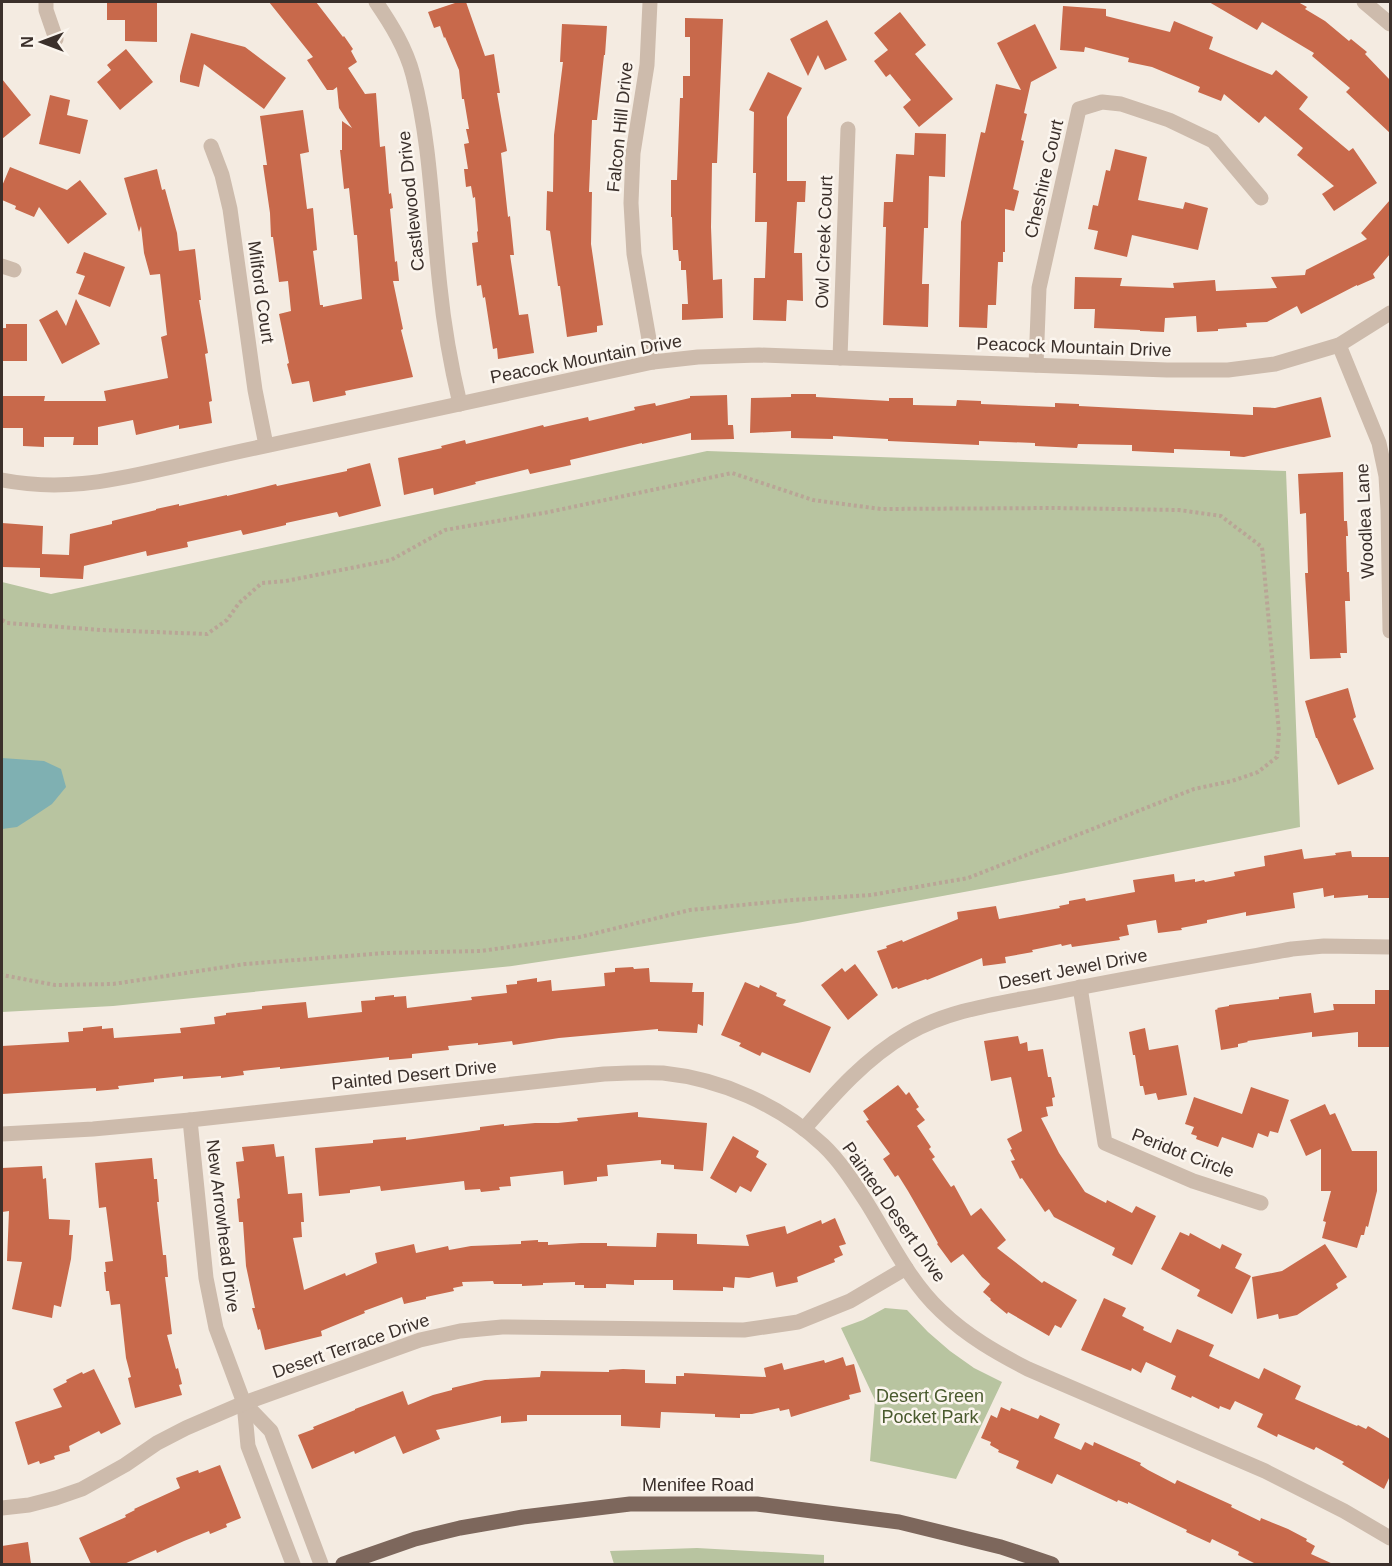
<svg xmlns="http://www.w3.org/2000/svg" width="1392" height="1566" viewBox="0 0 1392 1566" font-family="Helvetica,sans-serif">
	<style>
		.green { fill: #b8c4a0 }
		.water { fill: #7fb0b2 }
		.building { fill: #c8694b }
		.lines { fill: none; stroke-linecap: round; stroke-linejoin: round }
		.path { stroke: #b9a596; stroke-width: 4; stroke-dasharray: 3 3; stroke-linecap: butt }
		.minor { stroke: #cdbbac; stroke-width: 15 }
		.major { stroke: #7d675c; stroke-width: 15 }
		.labels { text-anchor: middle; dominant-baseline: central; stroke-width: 5; stroke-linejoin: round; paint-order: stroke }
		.street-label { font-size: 18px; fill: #3b302b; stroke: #fbf5ee }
		.park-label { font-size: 18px; fill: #4a5a2e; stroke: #fbf5ee }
	</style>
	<rect width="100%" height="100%" fill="#f4ebe1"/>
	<g class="green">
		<path d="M707 451 1286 471 1300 827 1061 874 797 923 512 966 113 1006 2 1012V582L51 594Z"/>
		<path d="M885 1308 907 1310 928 1332 950 1351 974 1368 1002 1382 956 1479 870 1461 875 1400 841 1328 863 1320Z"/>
		<path d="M697 1548 824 1555V1564H614L610 1551Z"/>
	</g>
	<path class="water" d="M2 758 44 761 61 769 66 787 52 804 34 816 17 827 2 829Z"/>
	<g class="building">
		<path d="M107 2H157V42L125 41V20H107Z"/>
		<path d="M269 2H316L343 37 344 36 353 49 351 51 357 62 348 68 365 94 376 93 380 147 385 146 389 194 391 193 393 208 390 209 395 262 397 261 399 281H393L403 329 401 330 413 377 345 391 346 395 313 402 309 381 292 384 287 364 289 363 279 314 291 311 288 281 279 282 273 237H271L270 213 263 165H267L260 116 303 110 309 152 300 154 307 209 313 208 317 250 313 251 320 305H323V307L362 299 357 235H354L349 188 344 189 340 150H342V121L352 128 339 108 337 87 333 90H327L307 60 313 57Z"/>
		<path d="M458 2H466L485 56 494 54 500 93H497L507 151 501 153 508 217 510 216 514 255H510L519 315 528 314 534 353 498 359 497 348 493 349 485 297 483 298 481 285 477 286 472 243 478 242 477 232 478 231 475 197 473 198 471 186 466 187 464 169H468L464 144 469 143 466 129H469L464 99H462L459 70 445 37 444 38 440 26 434 28 428 12Z"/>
		<path d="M1209 2H1298L1307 7 1305 9 1325 21 1349 41 1351 39 1367 52 1365 54 1390 80V133L1346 92 1350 88 1312 56 1314 53 1262 22 1257 30Z"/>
		<path d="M1063 6 1106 9V16L1170 32 1174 21 1213 37 1209 49 1272 75 1276 70 1308 97 1299 109 1349 151 1353 148 1377 183 1334 211 1322 194 1334 186 1297 155 1303 148 1265 116 1259 123 1224 94 1221 101 1198 92 1200 87 1152 67 1128 62 1129 58 1085 47 1084 52 1060 50Z"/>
		<path d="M900 12 926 45 915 54 953 99 919 127 903 107 911 100 890 74 886 77 874 61 888 50 874 33Z"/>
		<path d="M685 18 723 19 717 163H712L711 227 713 280 722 279 723 318 682 320V304H688L686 270H681V261H679L678 250H673L672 217H671V180H677L680 98H683V76H690V37H685Z"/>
		<path d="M827 20 847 60 825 70 818 55 808 76 790 39Z"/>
		<path d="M562 24 607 26 605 55H604L597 120H592L589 192H592L591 244 603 325 597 326V332L567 337 560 286H558L550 231 546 230 547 191 553 192 554 135 563 62H560Z"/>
		<path d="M1035 24 1057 68 1031 82 1024 113 1027 114 1021 140 1024 141 1013 189 1019 191 1014 211 1005 209V252H1003V262H998L996 305H988L987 328 959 327 961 222 981 132 985 133 996 84 1021 90 997 43Z"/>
		<path d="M191 33 245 47 286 78 264 109 204 64 199 87 180 82V76Z"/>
		<path d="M126 49 153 82 120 110 97 82 111 70 107 65Z"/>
		<path d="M768 72 802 88 787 117V181H806L805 202H797L794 253H802L803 301 787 300 786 321 753 320 754 278H765L767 222H755L756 173H753L754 112 749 110Z"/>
		<path d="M2 79 31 115 2 139Z"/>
		<path d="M50 95 70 100 67 115 88 120 80 154 39 144Z"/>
		<path d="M915 133 946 134 945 177 929 176 928 228H924L922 284H929L928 327 883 325 886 227H883L884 202H893L896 154 914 155Z"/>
		<path d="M1115 149 1147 157 1138 200 1183 209 1185 202 1208 208 1198 250 1132 235 1127 257 1094 249 1098 231 1088 229 1093 205 1098 206 1106 170 1110 171Z"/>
		<path d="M10 167 67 190 80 180 107 214 68 244 39 207 34 217 15 209 16 206 2 200V186Z"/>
		<path d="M157 169 162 190 165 189 177 233 179 251 195 249 201 300H199L208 353 205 354 212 401 209 402 212 423 179 429V425L136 435 133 420 98 427V445H73L74 437H44V447L23 446V428H2V396H45L44 401H106L104 391 168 378 161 337 167 335 160 274 150 275 144 253 141 226 139 232 124 178Z"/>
		<path d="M1390 200V254L1373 274 1375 278 1357 286V285L1301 314 1297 306 1267 322 1246 323 1247 327 1218 329V331L1197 332 1196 316 1165 318 1164 332 1140 331V330L1094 328 1095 309H1074L1075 277 1122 278 1120 286 1174 288 1173 283 1215 280 1216 291 1277 288 1271 277 1305 275 1306 270 1367 239 1361 233Z"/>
		<path d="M84 252 125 267 110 307 78 294 85 276 76 273Z"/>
		<path d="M76 299 100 344 62 364 39 320 57 310 66 326Z"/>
		<path d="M6 324H27V361H2V328H6Z"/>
		<path d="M791 394H816V397L889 401V398H913V405L956 406 957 400 981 401V404L1055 407V403L1079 404V406L1253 415V407L1275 408 1321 397 1331 437 1244 457 1230 456V451L1174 449V453L1132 451V445L1078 444 1077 448 1035 446V443L979 441V445L888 441V439L833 436V439L791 438V431L750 433 751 398 791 397Z"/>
		<path d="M727 395 728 425H733L734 439 691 440V433L642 444V443L570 460 571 465 530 474 528 469 475 482 476 484 434 495 433 488 404 495 398 458 442 448 441 446 465 440 466 444 543 425 544 427 588 417 589 421 635 410 634 407 655 403 656 406 690 398V396Z"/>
		<path d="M370 463 381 506 339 517 337 512 286 523V525L243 535 241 530 187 542 188 547 147 556 146 551 84 566 83 579 40 577V568L2 567V523L43 526 42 554 69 555 70 534 112 524V521L156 510V509L179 504V506L227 495V496L276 484 277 486 347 471V469Z"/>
		<path d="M1343 472 1344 521H1347L1348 536H1346L1347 572H1349L1350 601H1345L1347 653H1340L1341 658 1310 659 1305 573H1308L1306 513 1300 514 1298 474Z"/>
		<path d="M1348 688 1356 717 1353 719 1374 769 1338 785 1317 738H1316L1305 701Z"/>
		<path d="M1302 849 1304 859 1336 855 1335 853 1351 851 1352 857H1390V898H1368V895L1334 898V895L1324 897 1323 888 1293 893 1295 908 1246 916V912L1207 920V923L1181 928 1182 930 1158 933 1156 920 1127 925 1129 935 1119 937 1120 940 1072 947 1071 944 1062 946 1061 944 1032 950 1033 952 1005 957 1006 963 983 966 982 958 927 980 926 979 898 989 897 987 892 989 877 951 887 948 886 946 902 940 903 942 958 919 957 912 996 906 999 919 1060 908 1059 906 1069 904V901L1085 898 1086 901 1135 892 1133 880 1174 874 1175 882 1195 879V882L1204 880 1205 882 1235 876 1234 872 1265 866 1264 856Z"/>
		<path d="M855 964 878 995 848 1020 821 985 842 968 845 972Z"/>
		<path d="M633 967 634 969 649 968 650 982 693 983 692 992H704L703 1026 698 1024 697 1033 658 1031V1029L559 1038 513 1045 512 1041 478 1045V1043L448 1046 449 1050 412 1054V1058L389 1060V1057L280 1069V1067L243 1071 244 1075 221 1078V1076L183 1079V1076L154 1079V1082L118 1086 119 1089 96 1091V1088L2 1094V1046L69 1042 68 1032 83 1031V1028L102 1026V1029L113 1028 114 1038 181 1033 180 1028 215 1024 214 1017 226 1015V1013L262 1009V1006L306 1002 308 1018 362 1012 361 1001 375 1000V997L394 995V997L406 996 407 1008 472 1000 471 997 507 993 506 985 517 984V981L537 978V982L551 980 552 991 605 986 604 973 615 972V968Z"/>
		<path d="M745 982 759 988 760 985 777 993 776 996 786 1000 783 1005 831 1027 810 1073 762 1052 760 1056 739 1046 741 1043 721 1035Z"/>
		<path d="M1375 990H1390V1047H1358V1032L1312 1037V1032L1247 1041 1248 1042 1238 1044V1047L1221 1050 1215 1010 1218 1009 1217 1008 1229 1006V1005L1279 999V997L1311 993 1314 1013 1334 1010 1333 1004H1375Z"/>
		<path d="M1145 1028 1149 1050 1178 1045 1187 1095 1158 1100 1156 1093 1145 1095 1143 1086H1140L1135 1055H1133L1129 1032Z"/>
		<path d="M1018 1036 1020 1044 1027 1042 1028 1051 1043 1049 1048 1077H1051L1055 1097 1052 1098 1053 1106 1046 1107 1048 1116 1041 1118 1059 1153 1085 1192 1106 1203 1107 1200 1132 1213 1136 1206 1156 1216 1132 1265 1112 1255 1115 1248 1054 1217 1049 1209 1045 1212 1022 1178 1020 1179 1011 1161 1015 1160 1010 1150 1012 1149 1007 1139 1022 1131 1011 1077 991 1081 984 1041Z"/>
		<path d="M898 1085 906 1095 909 1092 919 1107 916 1109 925 1120 917 1126 931 1147 929 1149 935 1157 932 1159 951 1187 954 1185 971 1216 981 1208 1006 1240 997 1248 1042 1283 1044 1281 1077 1300 1061 1328 1055 1325 1049 1336 1008 1312 1007 1314 990 1300 991 1299 983 1292 990 1284 982 1277 963 1254 951 1263 937 1244 938 1243 908 1191 898 1175 895 1177 883 1159 890 1154 866 1121 869 1120 863 1111Z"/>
		<path d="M1251 1087 1289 1100 1278 1133 1270 1131 1268 1137 1258 1133 1253 1148 1222 1137 1218 1147 1196 1139 1197 1136 1191 1134 1194 1127 1185 1124 1194 1097 1242 1114Z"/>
		<path d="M1325 1104 1330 1115 1335 1113 1352 1151H1377V1191L1368 1227 1366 1226 1364 1235H1361L1357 1248 1322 1238 1326 1222 1323 1221 1331 1191H1321V1149L1306 1156 1290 1120Z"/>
		<path d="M638 1112V1117L707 1123 703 1171 674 1169V1165L661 1164V1160L607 1165 608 1176 597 1177V1181L564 1185 563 1171 510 1177 511 1186 499 1187 500 1190 481 1192 480 1189 465 1190 464 1181 381 1191 380 1186 350 1190V1193L319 1196 315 1148 373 1143V1140L406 1137V1140L459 1133 480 1130V1127L504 1124V1126L535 1123H558L578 1121 577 1118Z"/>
		<path d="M733 1136 759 1151 756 1157 767 1164 751 1192 740 1186 736 1193 710 1178Z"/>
		<path d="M274 1144 276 1157 284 1156 288 1194 302 1193 304 1222H301L302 1237 293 1238 304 1290 345 1273 346 1276 377 1263 375 1253 414 1244 416 1253 448 1246 449 1250 471 1246 521 1244V1241L538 1240V1242H548V1245L581 1243H607V1246L656 1247 657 1233 697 1234V1244L749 1246 746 1235 785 1226 787 1234 821 1220 822 1224 835 1218 846 1244 839 1246 843 1255 834 1259 835 1262 797 1277 798 1282 776 1287 773 1272 749 1278 735 1277 734 1288 723 1287V1291L673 1290V1280H634V1285L606 1284V1288H584V1285H575V1282L543 1283V1285L522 1286V1284H494L493 1281 462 1282 463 1286 453 1288 454 1291 426 1297V1299L404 1304 402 1297 364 1311 365 1313 321 1331 322 1336 265 1350 260 1329 258 1330 252 1308H255L246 1266 243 1222H239L237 1199 240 1198 236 1162 244 1161 242 1147Z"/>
		<path d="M152 1158 154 1179H157L159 1202H157L163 1255H166L168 1277H165L172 1334 167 1335 176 1369 178 1368 182 1384 179 1385 182 1395 135 1408 128 1378 131 1377 126 1358 120 1304 111 1305 109 1291H106L104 1272H106L105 1262 113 1261 106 1207 99 1208 95 1163Z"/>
		<path d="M42 1166 43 1179 46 1178 49 1219 70 1220 69 1235H73L71 1259 61 1307 54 1305 52 1318 12 1309 22 1262 7 1261 9 1211 2 1212V1168Z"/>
		<path d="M1180 1232 1189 1236 1190 1233 1220 1249 1222 1244 1242 1254 1235 1268 1251 1276 1232 1314 1197 1296 1200 1290 1161 1269Z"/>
		<path d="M1325 1244 1347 1277 1336 1284 1338 1288 1297 1315 1279 1319 1278 1314 1257 1319 1252 1277 1282 1271Z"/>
		<path d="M1104 1298 1126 1308 1122 1316 1144 1327 1143 1330 1171 1343 1177 1329 1214 1345 1209 1356 1259 1379 1264 1368 1301 1386 1295 1399 1357 1426 1358 1425 1366 1429 1368 1426 1390 1439V1476L1384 1489 1342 1464 1344 1462 1316 1447 1314 1450 1278 1434 1277 1437 1257 1427 1263 1414 1235 1401 1230 1410 1220 1406 1219 1409 1192 1396 1191 1398 1171 1389 1176 1376 1146 1362 1141 1373 1132 1368 1131 1371 1081 1350Z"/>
		<path d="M843 1357 846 1366 854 1364 861 1392 849 1395 850 1399 791 1417 789 1409 780 1411 779 1408 752 1414H740V1418L715 1417V1414L661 1412 660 1428 621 1426V1415H527V1421L501 1423V1416L436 1430 440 1439 403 1454 395 1436 355 1454 354 1451 312 1469 298 1435 314 1429 313 1427 355 1410V1409L403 1391 408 1405 433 1395 452 1390V1388L485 1380 540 1377 541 1371 609 1372V1370L623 1369 645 1370V1383L676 1384V1376H684V1373L766 1377 764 1368 782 1363 784 1370 824 1360 825 1363Z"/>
		<path d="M94 1369 121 1424 101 1434 99 1431 69 1446 70 1451 54 1456 55 1459 40 1464 39 1461 28 1465 15 1422 62 1407 53 1389 67 1382 66 1380 82 1372 83 1374Z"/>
		<path d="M1001 1407 1010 1411 1011 1408 1038 1419 1040 1415 1060 1424 1054 1438 1081 1450 1085 1442 1093 1446 1094 1442 1141 1463 1140 1465 1148 1470 1175 1484 1177 1480 1232 1505 1231 1507 1260 1521 1261 1518 1288 1529 1307 1539 1306 1541 1315 1546 1311 1554 1333 1564H1256L1238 1555 1239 1552 1212 1539 1210 1543 1186 1532 1187 1530 1128 1502V1504L1118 1500 1117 1502 1057 1474 1052 1484 1016 1468 1019 1461 998 1452 999 1450 990 1445 991 1442 981 1438 991 1415 997 1418Z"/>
		<path d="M220 1465 241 1518 226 1524 227 1527 210 1534 209 1531 184 1541 157 1553 156 1550 124 1564H91L79 1538 126 1517 125 1515 135 1510 134 1509 180 1488 176 1478 198 1470 199 1473Z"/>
		<path d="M28 1542 31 1564H2V1546Z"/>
	</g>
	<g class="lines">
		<path class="path" d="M2 620 7 623 101 630 207 634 227 620 239 603 262 583 286 581 391 560 445 530 549 512 732 473 813 500 881 509 1055 508 1179 510 1221 516 1262 547 1279 732 1277 757 1258 772 1232 781 1194 789 968 878 871 895 793 900 690 910 580 937 481 951 385 953 245 964 113 984 55 985 2 975"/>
		<g class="minor">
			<path d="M46 2V10L56 39"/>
			<path d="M376 2C391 24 406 48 413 75 431 144 432 216 440 287 444 327 451 366 460 404"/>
			<path d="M650 2 647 65 633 153 631 203 634 254 653 362"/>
			<path d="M1364 2 1390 24"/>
			<path d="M211 146 222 175 230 209 255 390 266 445"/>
			<path d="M2 266 14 270"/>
			<path d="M1339 345 1379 443 1386 476 1388 510 1390 631"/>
			<path d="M840 358 848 129"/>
			<path d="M1036 365 1039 288 1079 109 1102 102 1121 104 1169 120 1213 141 1261 198"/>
			<path d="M2 480C59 491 107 482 163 469 199 461 234 452 270 445 397 417 525 390 653 362L698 357 759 355 1167 370H1228L1275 364 1339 345 1390 313"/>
			<path d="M1080 987 1105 1143 1193 1181 1261 1203"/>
			<path d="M190 1120 206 1278 216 1328 244 1403 248 1446 293 1564"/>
			<path d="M804 1129C835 1093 866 1058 907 1034 948 1010 996 1004 1042 995 1125 978 1208 964 1292 949L1324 946 1390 947"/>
			<path d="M2 1134 93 1129 190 1120 604 1074C624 1073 644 1072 663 1073 721 1079 780 1105 823 1145 840 1161 854 1183 867 1203 890 1240 909 1281 941 1311 967 1336 997 1353 1028 1369L1265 1471 1344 1511 1390 1538"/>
			<path d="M244 1403 271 1431 321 1564"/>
			<path d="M2 1508 29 1505 56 1498 82 1489 125 1465 157 1443 186 1428 244 1403 420 1340 460 1331 502 1327 744 1330 798 1322 850 1301 906 1268"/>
		</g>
		<path class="major" d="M343 1564 415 1539 460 1528 523 1517 630 1504H757L899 1522 1001 1547 1052 1564"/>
	</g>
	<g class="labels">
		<g class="street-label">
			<text transform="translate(620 127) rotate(-84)">Falcon Hill Drive</text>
			<text transform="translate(1044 179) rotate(-77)">Cheshire Court</text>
			<text transform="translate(411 201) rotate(-96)">Castlewood Drive</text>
			<text transform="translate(824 242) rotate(-88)">Owl Creek Court</text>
			<text transform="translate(261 292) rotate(82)">Milford Court</text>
			<text transform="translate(1074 347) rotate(2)">Peacock Mountain Drive</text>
			<text transform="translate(586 359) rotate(-11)">Peacock Mountain Drive</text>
			<text transform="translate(1365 521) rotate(-93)">Woodlea Lane</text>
			<text transform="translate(1073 969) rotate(-11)">Desert Jewel Drive</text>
			<text transform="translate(414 1075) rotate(-6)">Painted Desert Drive</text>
			<text transform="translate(1183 1153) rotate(21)">Peridot Circle</text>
			<text transform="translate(894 1212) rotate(55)">Painted Desert Drive</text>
			<text transform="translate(223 1226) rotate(83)">New Arrowhead Drive</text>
			<text transform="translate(351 1346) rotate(-19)">Desert Terrace Drive</text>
			<text x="698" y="1485">Menifee Road</text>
		</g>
		<g class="park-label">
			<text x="930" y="1396">Desert Green<tspan x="930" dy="21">Pocket Park</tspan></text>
		</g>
	</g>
	<rect width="1392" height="1566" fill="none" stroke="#3b302b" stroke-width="6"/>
	<g transform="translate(42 42) rotate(270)" stroke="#fbf5ee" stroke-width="4.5" paint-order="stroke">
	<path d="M0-4.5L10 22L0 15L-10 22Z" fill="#3b302b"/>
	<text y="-9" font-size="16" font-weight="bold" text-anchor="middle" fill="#3b302b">N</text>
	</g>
</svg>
